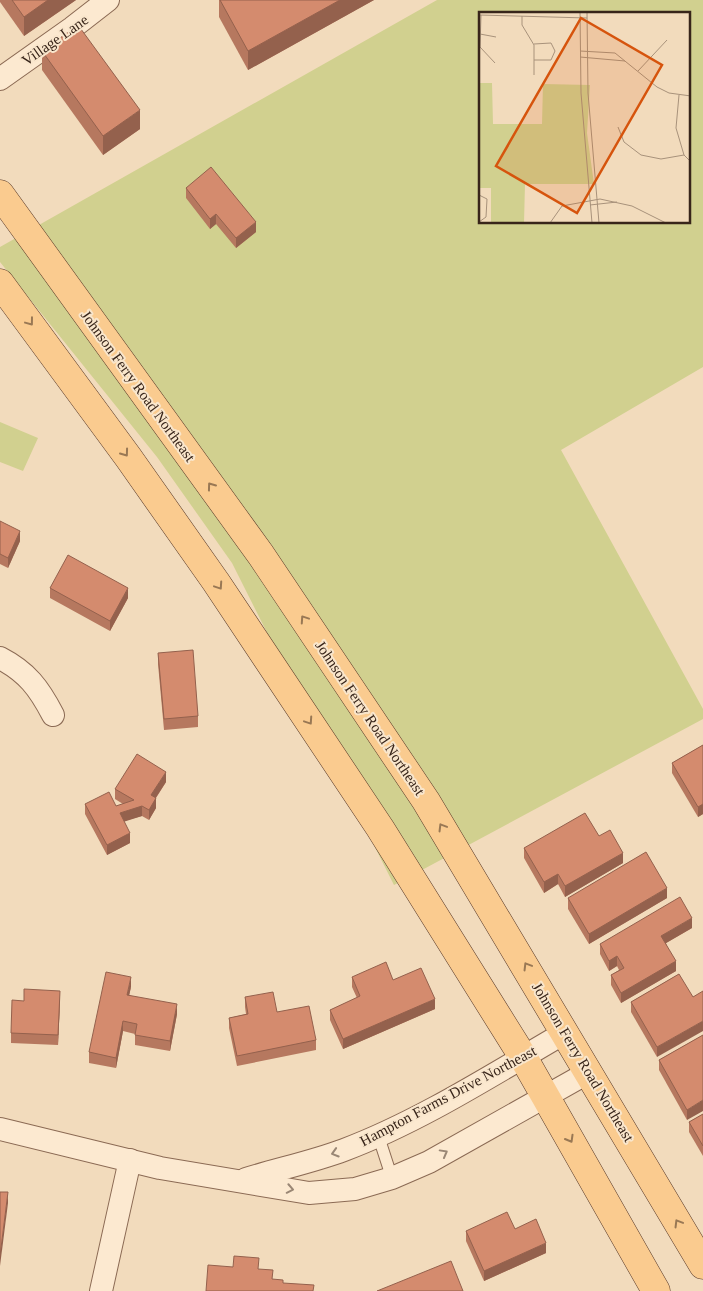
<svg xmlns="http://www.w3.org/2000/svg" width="703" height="1291" viewBox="0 0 703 1291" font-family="'Times New Roman',serif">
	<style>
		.green { fill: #d1d08f; fill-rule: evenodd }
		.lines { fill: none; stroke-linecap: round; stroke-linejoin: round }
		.lane-casing { stroke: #8b6a54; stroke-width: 13 }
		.street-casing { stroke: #8b6a54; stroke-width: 24 }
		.primary-casing { stroke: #583929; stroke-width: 29 }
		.lane { stroke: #fce9d0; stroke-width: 11 }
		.street { stroke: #fce9d0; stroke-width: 22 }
		.primary { stroke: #facb8f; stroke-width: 28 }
		.wall { fill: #b6785f }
		.shaded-wall { fill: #94614d }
		.building { fill: #d48b6e; stroke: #94614d }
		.oneway { stroke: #997854 }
		.oneway2 { stroke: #9a8775 }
		.labels { text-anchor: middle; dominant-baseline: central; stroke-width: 4; stroke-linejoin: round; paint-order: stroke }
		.street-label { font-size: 15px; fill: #38251a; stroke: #f9e6cc }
		.inset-road { fill: none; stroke: #a8927b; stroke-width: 1 }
		.view { fill: #d6540d; fill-opacity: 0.15; stroke: #d6540d; stroke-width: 2.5 }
		.inset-edge { fill: none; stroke: #38251a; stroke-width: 2.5 }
	</style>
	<rect width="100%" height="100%" fill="#f2dbbc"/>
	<g class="green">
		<path d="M437 0H703V367L561 450 703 709V719L394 885 232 563 157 457 0 262V247ZM480 14H689V222H480Z"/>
		<path d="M0 422 38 438 23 471 0 462Z"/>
	</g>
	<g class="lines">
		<g class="lane-casing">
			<path id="lane" d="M378 1135 392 1178"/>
		</g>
		<g class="street-casing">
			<g id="street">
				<path d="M0 79 72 28 108 0"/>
				<path d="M0 658C27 672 39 688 53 715"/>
				<path d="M0 1129 160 1168 309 1193 355 1189 392 1178 429 1162 589 1072"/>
				<path d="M246 1179C278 1169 312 1162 344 1150 421 1121 495 1073 566 1032"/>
				<path d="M101 1291 130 1160"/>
			</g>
		</g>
		<g class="primary-casing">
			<g id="primary">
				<path d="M0 194 261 555 426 801 703 1265"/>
				<path d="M0 283 128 457 216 582 380 828 523 1057 656 1291"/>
			</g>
		</g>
		<use href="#lane" class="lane"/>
		<use href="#street" class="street"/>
		<use href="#primary" class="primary"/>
	</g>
	<g class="wall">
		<path d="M0 0H76L24 36 0 2Z"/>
		<path d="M219 0H374L248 70 219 17Z"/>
		<path d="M42 51 140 129 103 155 42 70Z"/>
		<path d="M186 188 256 232 236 248 216 224 210 229 186 198Z"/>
		<path d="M0 521 20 541 8 568 0 564Z"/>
		<path d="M50 588 128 598 110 631 50 598Z"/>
		<path d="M158 653 198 716V727L164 730 158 664Z"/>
		<path d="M703 745V814L698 817 672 773V763Z"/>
		<path d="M166 782 156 798V808L149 820 142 816 124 821 130 843 107 855 85 814V804L116 806 123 804 115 799V789Z"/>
		<path d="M599 836 623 863 565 897 558 884 544 893 524 858V848Z"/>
		<path d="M568 898H667L589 944 568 909Z"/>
		<path d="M692 928 666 943 676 971 621 1003 611 985V975L619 970 617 966 609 971 600 954V944Z"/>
		<path d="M679 974 657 1057 631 1012V1002Z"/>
		<path d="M352 977 393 980 435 1009 343 1049 330 1020V1010L357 998 352 987Z"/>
		<path d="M131 987 129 995 177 1014 170 1051 135 1045V1034L123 1031 116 1068 89 1063V1052Z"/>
		<path d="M245 997 277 1012 316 1040V1050L237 1066 229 1028V1018L246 1014 245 1007Z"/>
		<path d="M24 1001H60L58 1045 11 1043V1033Z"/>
		<path d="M703 1035 687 1120 659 1070V1060Z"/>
		<path d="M703 1114V1156L689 1132V1122Z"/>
		<path d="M515 1229 546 1253 484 1281 466 1241V1231Z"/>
	</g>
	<g class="shaded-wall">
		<path d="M48 0H76L24 36V17Z"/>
		<path d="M340 0H374L248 70V51Z"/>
		<path d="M140 110V129L103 155V136Z"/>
		<path d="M216 214V224L210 229V219Z"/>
		<path d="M256 222V232L236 248V238Z"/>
		<path d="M20 531V541L8 568V558Z"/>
		<path d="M128 588V598L110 631V621Z"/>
		<path d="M166 772V782L151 805V795Z"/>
		<path d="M156 798V808L149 820V810Z"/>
		<path d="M703 804V814L698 817V807Z"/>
		<path d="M142 806V816L120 823V813Z"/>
		<path d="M130 833V843L107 855V845Z"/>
		<path d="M623 853V863L565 897V886Z"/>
		<path d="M558 874V884L544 893V882Z"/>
		<path d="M667 888V898L589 944V934Z"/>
		<path d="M692 918V928L661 946V936Z"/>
		<path d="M617 956V966L609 971V961Z"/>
		<path d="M676 961V971L621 1003V993Z"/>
		<path d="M131 977V987L127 1005V995Z"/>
		<path d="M60 991V1001L58 1045V1035Z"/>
		<path d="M435 999V1009L343 1049V1039Z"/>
		<path d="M177 1004V1014L170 1051V1041Z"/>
		<path d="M123 1021V1031L116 1068V1058Z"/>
		<path d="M703 1021V1031L657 1057V1047Z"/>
		<path d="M703 1100V1111L687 1120V1110Z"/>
		<path d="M8 1192V1203L0 1266V1256Z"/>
		<path d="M546 1243V1253L484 1281V1271Z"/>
	</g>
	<g class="building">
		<path d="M12 0H48L24 17Z"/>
		<path d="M220 0H340L248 51Z"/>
		<path d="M78 25 140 110 103 136 42 51Z"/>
		<path d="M211 167 256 222 236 238 216 214 210 219 186 188Z"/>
		<path d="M0 521 20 531 8 558 0 554Z"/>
		<path d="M68 555 128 588 110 621 50 588Z"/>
		<path d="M193 650 198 716 164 719 158 653Z"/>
		<path d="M703 745V804L698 807 672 763Z"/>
		<path d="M137 754 166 772 151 795 156 798 149 810 142 806 120 813 130 833 107 845 85 804 109 792 116 806 134 800 115 789Z"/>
		<path d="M585 813 599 836 610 830 623 853 565 886 558 874 544 882 524 848Z"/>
		<path d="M646 852 667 888 589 934 568 898Z"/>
		<path d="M680 897 692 918 661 936 676 961 621 993 611 975 624 968 617 956 609 961 600 944Z"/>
		<path d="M386 962 393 980 421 968 435 999 343 1039 330 1010 360 996 352 977Z"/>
		<path d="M106 972 131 977 127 995 177 1004 170 1041 135 1035 137 1024 123 1021 116 1058 89 1052Z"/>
		<path d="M679 974 693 997 703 991V1021L657 1047 631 1002Z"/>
		<path d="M24 989 60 991 58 1035 11 1033 12 1000 24 1001Z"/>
		<path d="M273 992 277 1012 309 1006 316 1040 237 1056 229 1018 248 1014 245 997Z"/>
		<path d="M703 1035V1100L687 1110 659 1060Z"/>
		<path d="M703 1114V1146L689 1122Z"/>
		<path d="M0 1192H8L0 1256Z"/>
		<path d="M507 1212 515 1229 536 1219 546 1243 484 1271 466 1231Z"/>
		<path d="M234 1256 259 1258 258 1269 273 1270 272 1279 283 1280V1283L314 1285 313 1291H206L208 1265 233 1267Z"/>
		<path d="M451 1261 463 1291H377Z"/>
	</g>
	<defs><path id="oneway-chevron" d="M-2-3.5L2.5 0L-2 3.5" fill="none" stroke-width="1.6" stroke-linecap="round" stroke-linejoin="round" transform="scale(1.25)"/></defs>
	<g class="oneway">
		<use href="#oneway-chevron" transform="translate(30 322) rotate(53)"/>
		<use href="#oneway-chevron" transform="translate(125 453) rotate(54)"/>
		<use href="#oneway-chevron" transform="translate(211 486) rotate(-126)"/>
		<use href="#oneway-chevron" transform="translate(219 586) rotate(56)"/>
		<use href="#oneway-chevron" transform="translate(304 619) rotate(-124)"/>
		<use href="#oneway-chevron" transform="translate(309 721) rotate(56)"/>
		<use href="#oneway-chevron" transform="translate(442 827) rotate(-121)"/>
		<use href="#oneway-chevron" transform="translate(527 966) rotate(-121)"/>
		<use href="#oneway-chevron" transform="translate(570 1139) rotate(60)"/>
		<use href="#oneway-chevron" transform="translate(678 1223) rotate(-121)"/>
	</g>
	<g class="oneway2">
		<use href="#oneway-chevron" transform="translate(335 1153) rotate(163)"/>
		<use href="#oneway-chevron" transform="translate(444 1153) rotate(-29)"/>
		<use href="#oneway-chevron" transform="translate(290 1189) rotate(11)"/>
	</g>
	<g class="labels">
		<g class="street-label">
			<text transform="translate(55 40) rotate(-35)">Village Lane</text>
			<text transform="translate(138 386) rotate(54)">Johnson Ferry Road Northeast</text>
			<text transform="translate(370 718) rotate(56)">Johnson Ferry Road Northeast</text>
			<text transform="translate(583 1062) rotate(59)">Johnson Ferry Road Northeast</text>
			<text transform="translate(448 1096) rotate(-28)">Hampton Farms Drive Northeast</text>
		</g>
	</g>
	<g transform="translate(479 12)">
		<rect width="211" height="211" fill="#f2dbbc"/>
		<path d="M0 71H13L14 112H63L64 72 111 73 108 121 115 172H46L45 211H12V176H0Z" fill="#d1d08f"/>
		<path class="inset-road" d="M101 0 102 81 113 211M108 0 109 81 120 211M0 3 108 6M2 3 1 35 16 51M43 4V13L55 33V63M1 22 17 25M55 32 72 31 76 39 72 48H55M101 39 136 41 178 75 190 81 212 84M101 45 146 49M159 59 188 28M200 83 197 116 205 143 212 150M139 115 145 130 162 143 182 147 205 143M0 183 8 187 7 205 0 210M111 193 138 190M71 211 83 194 121 187 153 194 187 211"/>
		<path class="view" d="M102 6 183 53 98 201 17 154Z"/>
		<rect width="211" height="211" class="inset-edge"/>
	</g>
</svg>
